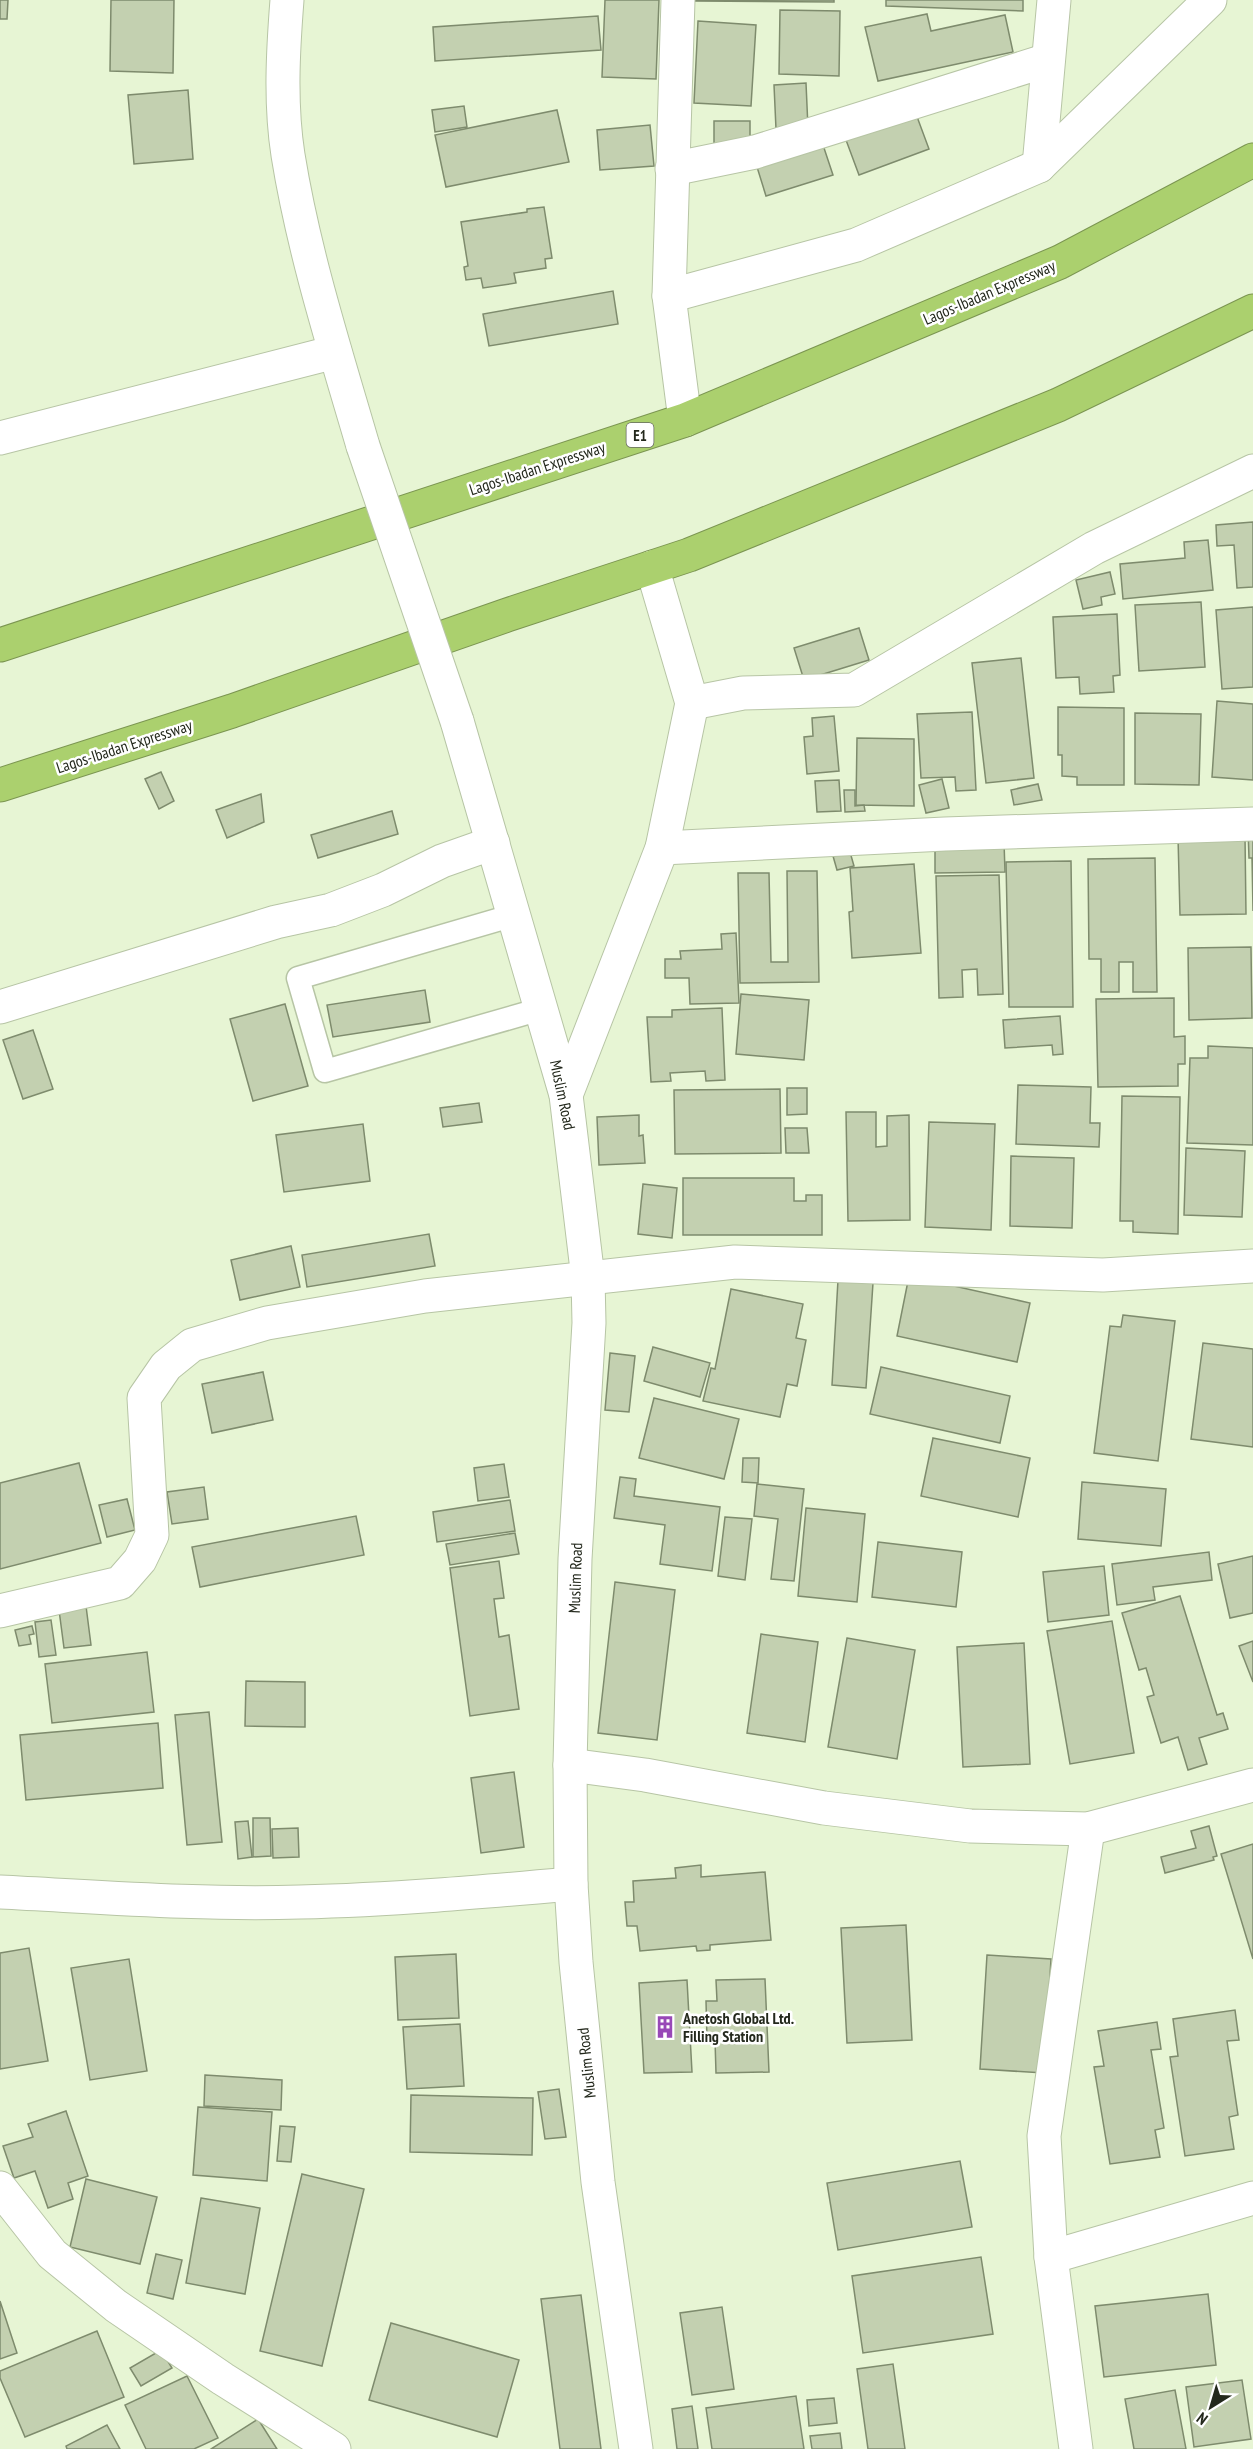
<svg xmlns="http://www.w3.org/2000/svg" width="1253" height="2449" viewBox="0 0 1253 2449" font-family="'PT Sans Narrow',sans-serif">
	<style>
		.building { fill: #c3d0b0; stroke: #7e8b6d; stroke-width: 1.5 }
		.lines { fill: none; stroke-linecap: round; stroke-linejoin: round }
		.service-casing { stroke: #b7c5a5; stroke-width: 25 }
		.minor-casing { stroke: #b7c5a5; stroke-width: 35 }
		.tertiary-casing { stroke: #b7c5a5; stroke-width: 35 }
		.motorway-casing { stroke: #7b9551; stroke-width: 35 }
		.service { stroke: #fff; stroke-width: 22 }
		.minor { stroke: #fff; stroke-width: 33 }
		.tertiary { stroke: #fff; stroke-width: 33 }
		.motorway { stroke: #abd06e; stroke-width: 33 }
		.tertiary-bridge-casing { stroke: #b7c5a5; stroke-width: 35; stroke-linecap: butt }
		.tertiary-bridge { stroke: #fff; stroke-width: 33 }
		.labels { text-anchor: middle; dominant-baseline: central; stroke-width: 5; stroke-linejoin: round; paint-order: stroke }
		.shield { fill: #fff; stroke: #656860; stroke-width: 1.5 }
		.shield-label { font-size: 15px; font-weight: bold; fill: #23281c }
		.street-label { font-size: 16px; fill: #23281c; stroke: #fff }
		.poi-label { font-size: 16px; font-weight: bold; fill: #23281c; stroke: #fff; text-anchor: start }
	</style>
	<rect width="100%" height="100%" fill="#e7f5d4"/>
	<g class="building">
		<path d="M0 0H8L7 19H0Z"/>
		<path d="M111 0H174L173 73 110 71Z"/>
		<path d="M605 0H659L656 79 602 77Z"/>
		<path d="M694 0H834V2L694 1Z"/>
		<path d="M886 0H1023V11L886 6Z"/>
		<path d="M780 10 840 11 839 76 779 74Z"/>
		<path d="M927 14 931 31 1005 15 1013 52 878 81 865 27Z"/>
		<path d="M598 16 601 50 435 61 433 27Z"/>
		<path d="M698 21 756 25 751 106 694 103Z"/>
		<path d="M806 83 808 128 776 129 774 85Z"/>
		<path d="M188 90 193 159 134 164 128 95Z"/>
		<path d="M464 106 467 127 435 132 432 110Z"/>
		<path d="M557 110 569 162 446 187 435 135Z"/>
		<path d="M916 114 929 149 859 175 846 140Z"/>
		<rect x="714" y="121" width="36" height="24"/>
		<path d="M650 125 654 166 600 170 597 130Z"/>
		<path d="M823 145 833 175 766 196 757 167Z"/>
		<path d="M544 207 552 258 545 259 546 268 514 273 516 283 483 288 481 278 466 280 464 267 468 266 461 222 527 212V209Z"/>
		<path d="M613 291 618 324 489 346 483 314Z"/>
		<path d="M1253 522V587L1237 588 1234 545 1217 546 1216 525Z"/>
		<path d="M1208 540 1213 590 1123 599 1120 564 1185 558 1184 542Z"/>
		<path d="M1110 572 1115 594 1101 597 1102 605 1083 609 1076 580Z"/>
		<path d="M1201 602 1205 667 1139 671 1135 605Z"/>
		<path d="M1253 607V687L1222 689 1216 610Z"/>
		<path d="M1117 614 1120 675 1113 676 1114 692 1080 694 1079 677 1056 678 1053 617Z"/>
		<path d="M859 628 869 660 804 680 794 648Z"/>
		<path d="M1021 658 1034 778 986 783 972 663Z"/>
		<path d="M1217 701 1253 704V780L1212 777Z"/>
		<path d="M1058 707 1124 708V785H1077V777L1062 776V755H1058Z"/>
		<path d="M972 712 976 790 956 791 955 777 921 778 917 714Z"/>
		<path d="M1135 713 1201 714 1199 785 1135 784Z"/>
		<path d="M834 716 839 771 807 774 804 737 813 736 812 718Z"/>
		<path d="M857 738 914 739V806L856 805Z"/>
		<path d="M161 772 174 801 159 809 145 779Z"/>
		<path d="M942 779 949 808 926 813 919 785Z"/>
		<path d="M839 780 841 811 817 812 815 781Z"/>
		<path d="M1038 784 1042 800 1014 805 1011 790Z"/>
		<path d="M844 790H855V806L864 805 865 811 845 812Z"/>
		<path d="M261 794 264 822 227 838 216 810Z"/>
		<path d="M392 811 398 834 318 858 311 835Z"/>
		<path d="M1248 829 1253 830V911L1252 858H1249Z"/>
		<path d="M1245 836 1246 914 1180 915 1178 837Z"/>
		<path d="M935 839 1004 842 1005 872 935 873Z"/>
		<path d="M848 845 854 866 837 870 831 849Z"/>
		<path d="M1155 858 1157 992H1133V962H1119V992H1101V959H1089L1088 859Z"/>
		<path d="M1071 861 1073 1007H1009L1006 862Z"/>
		<path d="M914 864 921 953 852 958 849 912 853 911 850 868Z"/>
		<path d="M787 871H817L819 982 740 983 738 873H769L771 962H788Z"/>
		<path d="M999 875 1003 994 978 995 977 969 962 970 963 997 939 998 936 876Z"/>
		<path d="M736 933 739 1003 690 1004 689 978H665V959H681L680 951 722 949 721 934Z"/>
		<path d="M1251 947 1252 1018 1189 1020 1188 948Z"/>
		<path d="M425 990 430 1022 333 1037 327 1005Z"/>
		<path d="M741 994 809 1000 804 1060 736 1054Z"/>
		<path d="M1174 998V1037L1185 1036V1064H1178V1086L1098 1087 1096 999Z"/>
		<path d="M285 1004 308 1086 253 1101 230 1019Z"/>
		<path d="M722 1008 725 1080 706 1081 705 1071 670 1073 671 1081 651 1082 647 1017H672V1010Z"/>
		<path d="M1060 1016 1063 1054 1053 1055 1052 1045 1005 1048 1003 1020Z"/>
		<path d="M33 1030 53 1089 23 1099 3 1040Z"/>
		<path d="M1208 1046 1253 1048V1145L1187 1143 1190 1058H1208Z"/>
		<path d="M1018 1085 1091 1087 1090 1123H1100L1099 1147 1016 1144Z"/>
		<path d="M787 1088H807V1114L787 1115Z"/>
		<path d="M780 1089 781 1153 675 1154 674 1090Z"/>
		<path d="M1122 1096 1180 1097 1178 1234 1133 1232V1221H1120Z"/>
		<path d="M479 1103 482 1122 443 1127 440 1108Z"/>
		<path d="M846 1112H876V1147L887 1146V1116L909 1115 910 1220 848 1221Z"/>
		<path d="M639 1115V1136L643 1135 645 1163 599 1165 597 1117Z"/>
		<path d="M929 1122 995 1124 991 1230 925 1227Z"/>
		<path d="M363 1124 370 1181 284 1192 276 1135Z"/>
		<path d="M785 1128H807L809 1153H786Z"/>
		<path d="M1186 1148 1245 1151 1242 1217 1184 1215Z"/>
		<path d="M1011 1156 1074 1158 1072 1228 1010 1226Z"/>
		<path d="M683 1178H794V1201H806V1195H822V1235H683Z"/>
		<path d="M643 1184 677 1188 672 1238 638 1234Z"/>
		<path d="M429 1234 435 1266 307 1287 302 1255Z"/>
		<path d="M291 1246 300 1287 240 1300 231 1260Z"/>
		<path d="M909 1276 1030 1303 1017 1362 897 1336Z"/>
		<path d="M838 1280 873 1283 866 1388 832 1385Z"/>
		<path d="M731 1289 803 1304 796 1338 806 1340 797 1386 787 1384 780 1417 703 1401 711 1368 715 1369Z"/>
		<path d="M1123 1315 1175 1321 1158 1461 1094 1453 1110 1326 1121 1327Z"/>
		<path d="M1203 1343 1253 1349V1447L1191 1439Z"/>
		<path d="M653 1347 710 1363 700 1397 644 1381Z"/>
		<path d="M610 1353 635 1356 629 1412 605 1410Z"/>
		<path d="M881 1367 1010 1396 1000 1443 870 1414Z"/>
		<path d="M263 1372 273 1420 212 1433 202 1384Z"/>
		<path d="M654 1398 739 1419 724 1479 639 1458Z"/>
		<path d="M933 1438 1030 1458 1018 1517 921 1496Z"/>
		<path d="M743 1458H759L758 1483 742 1482Z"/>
		<path d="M79 1463 101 1543 0 1569V1483Z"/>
		<path d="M504 1464 509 1497 478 1501 474 1468Z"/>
		<path d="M620 1477 636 1479 634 1496 720 1507 712 1571 660 1564 665 1525 614 1518Z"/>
		<path d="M1082 1482 1166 1489 1161 1546 1078 1539Z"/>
		<path d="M757 1484 804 1489 794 1581 771 1579 778 1519 754 1516Z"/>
		<path d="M204 1487 208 1519 172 1524 167 1492Z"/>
		<path d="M127 1499 135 1530 107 1537 99 1505Z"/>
		<path d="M510 1500 515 1531 437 1542 433 1512Z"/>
		<path d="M806 1508 865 1514 857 1602 798 1596Z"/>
		<path d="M356 1516 364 1555 200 1587 192 1547Z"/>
		<path d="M725 1517 752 1519 745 1580 718 1576Z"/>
		<path d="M515 1533 519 1554 450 1565 446 1544Z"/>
		<path d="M878 1542 962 1552 956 1607 872 1597Z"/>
		<path d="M1209 1552 1212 1580 1153 1587 1155 1600 1117 1605 1112 1564Z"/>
		<path d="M1253 1556V1613L1230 1618 1218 1564Z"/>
		<path d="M499 1561 504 1598 494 1599 499 1637 509 1635 519 1709 470 1716 450 1568Z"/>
		<path d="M1104 1566 1109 1615 1048 1622 1043 1572Z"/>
		<path d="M615 1582 675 1590 657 1740 598 1733Z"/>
		<path d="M1180 1596 1217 1715 1223 1713 1228 1729 1199 1738 1207 1764 1188 1770 1178 1737 1161 1743 1147 1697 1154 1695 1146 1668 1139 1670 1122 1613Z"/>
		<path d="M86 1606 91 1645 64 1648 59 1610Z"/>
		<path d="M51 1620 56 1655 39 1657 35 1622Z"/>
		<path d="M1112 1621 1134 1753 1070 1764 1047 1631Z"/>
		<path d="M32 1626 34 1634 29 1635 31 1644 19 1646 15 1630Z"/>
		<path d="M761 1634 818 1642 805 1742 747 1733Z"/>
		<path d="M847 1638 915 1650 897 1759 828 1747Z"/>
		<path d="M1253 1641V1682L1239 1646Z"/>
		<path d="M1024 1643 1030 1764 963 1767 957 1647Z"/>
		<path d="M147 1652 154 1712 52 1723 45 1664Z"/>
		<path d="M246 1681 305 1682V1727L245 1726Z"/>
		<path d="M209 1712 222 1842 187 1845 175 1715Z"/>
		<path d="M158 1723 163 1788 26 1800 20 1735Z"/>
		<path d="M514 1772 524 1847 481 1853 471 1778Z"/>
		<path d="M253 1818H270L271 1856 253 1857Z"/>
		<path d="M248 1821 252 1857 238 1859 235 1822Z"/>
		<path d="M1209 1826 1217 1856 1213 1857 1214 1860 1165 1873 1161 1857 1196 1848 1191 1831Z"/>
		<path d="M298 1828 299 1857 273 1858 272 1829Z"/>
		<path d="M1253 1844V1959L1221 1854Z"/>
		<path d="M701 1865V1877L765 1872 771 1940 710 1945V1950L697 1951 696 1946 640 1951 637 1926H627L625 1902H634L633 1881 676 1878 675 1868Z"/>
		<path d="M906 1925 912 2040 847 2043 841 1928Z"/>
		<path d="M29 1948 48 2061 0 2069V1953Z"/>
		<path d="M456 1954 459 2018 398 2020 395 1957Z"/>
		<path d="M987 1955 1051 1959 1044 2073 980 2069Z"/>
		<path d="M129 1959 147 2071 90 2080 71 1968Z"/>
		<path d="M765 1979 769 2072 716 2073 715 2040H707L706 2001H717L716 1980Z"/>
		<path d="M687 1980 692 2072 644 2073 639 1983Z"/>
		<path d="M1235 2010 1239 2040 1227 2041 1238 2115 1229 2117 1234 2149 1185 2156 1170 2057 1178 2056 1173 2019Z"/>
		<path d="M1157 2022 1161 2049 1151 2050 1164 2128 1155 2130 1160 2157 1110 2164 1094 2067 1104 2066 1098 2031Z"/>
		<path d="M460 2024 464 2086 407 2089 403 2027Z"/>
		<path d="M205 2075 282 2080 281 2110 204 2106Z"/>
		<path d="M559 2089 566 2137 545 2139 538 2092Z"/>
		<path d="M411 2095 533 2098 532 2155 410 2152Z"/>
		<path d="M198 2107 272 2112 267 2181 193 2175Z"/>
		<path d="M66 2111 88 2176 68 2183 73 2199 48 2208 35 2171 14 2178 3 2146 33 2137 28 2124Z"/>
		<path d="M280 2126 295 2127 291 2162 277 2161Z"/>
		<path d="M960 2161 972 2227 838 2250 827 2183Z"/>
		<path d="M302 2174 364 2189 322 2366 260 2351Z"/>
		<path d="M86 2179 157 2197 140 2264 70 2247Z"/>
		<path d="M201 2198 260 2208 245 2294 186 2283Z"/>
		<path d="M156 2254 182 2260 173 2299 147 2293Z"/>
		<path d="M981 2257 993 2334 863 2353 852 2276Z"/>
		<path d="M1208 2294 1216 2365 1104 2377 1095 2306Z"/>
		<path d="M581 2295 601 2449H560L541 2299Z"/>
		<path d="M0 2301 17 2353 0 2359Z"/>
		<path d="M722 2307 734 2389 692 2395 680 2313Z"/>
		<path d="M391 2323 519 2360 497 2437 369 2400Z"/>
		<path d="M97 2331 124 2397 25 2437 0 2378V2371Z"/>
		<path d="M161 2350 172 2368 141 2386 130 2368Z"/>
		<path d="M893 2364 905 2449H868L857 2369Z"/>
		<path d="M187 2376 218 2438 194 2449H146L125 2405Z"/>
		<path d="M1242 2380 1251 2439 1194 2447 1186 2387Z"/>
		<path d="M1175 2390 1186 2449H1134L1125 2399Z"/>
		<path d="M796 2396 804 2449H712L706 2408Z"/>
		<path d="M834 2398 837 2423 809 2426 807 2400Z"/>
		<path d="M692 2406 698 2449H677L672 2409Z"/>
		<path d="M258 2419 277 2449H211Z"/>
		<path d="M107 2425 120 2449H67L66 2446Z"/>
		<path d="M840 2433 842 2449H812L810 2436Z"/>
	</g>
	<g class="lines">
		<g class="service-casing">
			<path id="service" d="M514 915 298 978 325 1071 541 1009"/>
		</g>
		<g class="minor-casing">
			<g id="minor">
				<path d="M678 0 669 296 685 420"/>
				<path d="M1039 166 1054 0"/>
				<path d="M672 169 755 152 1048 60"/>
				<path d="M669 296 856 245 1039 166 1210 0"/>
				<path d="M0 438 335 352"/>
				<path d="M692 703 743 693 854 690 1094 548 1253 471"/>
				<path d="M662 848 945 834 1253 824"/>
				<path d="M0 1007 276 922 331 910 383 890 442 861 493 843"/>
				<path d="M566 1095 662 848 692 703 652 567"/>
				<path d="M0 1611 120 1583 140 1560 152 1535 144 1398 166 1366 192 1345 267 1323 425 1296 735 1262 1103 1275 1253 1266"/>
				<path d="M570 1765 645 1775 824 1808 970 1826 1088 1829 1253 1785"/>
				<path d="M0 1892C100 1897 200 1905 300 1902 390 1900 481 1892 571 1884"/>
				<path d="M0 2188 52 2254 116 2306 223 2379 334 2449"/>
				<path d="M1051 2257 1253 2198"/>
				<path d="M1076 2449 1051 2257 1044 2136 1088 1829"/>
			</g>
		</g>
		<g class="tertiary-casing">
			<g id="tertiary">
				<path d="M287 0C283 51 280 104 288 155 304 254 335 350 363 446"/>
				<path d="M457 721 566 1095 588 1278 589 1323 575 1559 570 1765 571 1884 576 1962 598 2182 636 2449"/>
			</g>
		</g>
		<g class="motorway-casing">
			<g id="motorway">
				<path d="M0 645 685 420 1060 262 1253 160"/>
				<path d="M0 785 232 711 507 615 689 555 1058 405 1253 311"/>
			</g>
		</g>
		<use href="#service" class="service"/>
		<use href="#minor" class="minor"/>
		<use href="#tertiary" class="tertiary"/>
		<use href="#motorway" class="motorway"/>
		<g class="tertiary-bridge-casing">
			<path id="tertiary-bridge" d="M363 446 457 721"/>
		</g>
		<use href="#tertiary-bridge" class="tertiary-bridge"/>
	</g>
	<defs>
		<g id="building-bare" transform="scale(1.8)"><path d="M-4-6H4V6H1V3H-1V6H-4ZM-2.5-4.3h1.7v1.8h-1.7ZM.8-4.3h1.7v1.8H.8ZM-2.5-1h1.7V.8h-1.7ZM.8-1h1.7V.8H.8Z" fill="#9848b7" stroke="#fff" stroke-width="2.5" paint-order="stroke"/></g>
	</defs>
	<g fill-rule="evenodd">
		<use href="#building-bare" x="665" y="2027"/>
	</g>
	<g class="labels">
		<rect class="shield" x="626.5" y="423" width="27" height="24" rx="4.5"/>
		<g class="shield-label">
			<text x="640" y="435">E1</text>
		</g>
		<g class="street-label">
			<text transform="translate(989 292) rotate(-23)">Lagos-Ibadan Expressway</text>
			<text transform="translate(537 468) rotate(-18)">Lagos-Ibadan Expressway</text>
			<text transform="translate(124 746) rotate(-18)">Lagos-Ibadan Expressway</text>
			<text transform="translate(563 1095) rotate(78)">Muslim Road</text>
			<text transform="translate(575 1578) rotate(-88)">Muslim Road</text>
			<text transform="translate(586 2063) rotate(-96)">Muslim Road</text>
		</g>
		<g class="poi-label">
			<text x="683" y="2018">Anetosh Global Ltd.<tspan x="683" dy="18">Filling Station</tspan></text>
		</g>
	</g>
	<g transform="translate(1211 2407) rotate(217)" stroke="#ffffff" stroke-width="4.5" paint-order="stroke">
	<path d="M0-4.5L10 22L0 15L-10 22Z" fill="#23281c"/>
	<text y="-9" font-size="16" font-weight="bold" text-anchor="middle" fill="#23281c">N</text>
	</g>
</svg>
